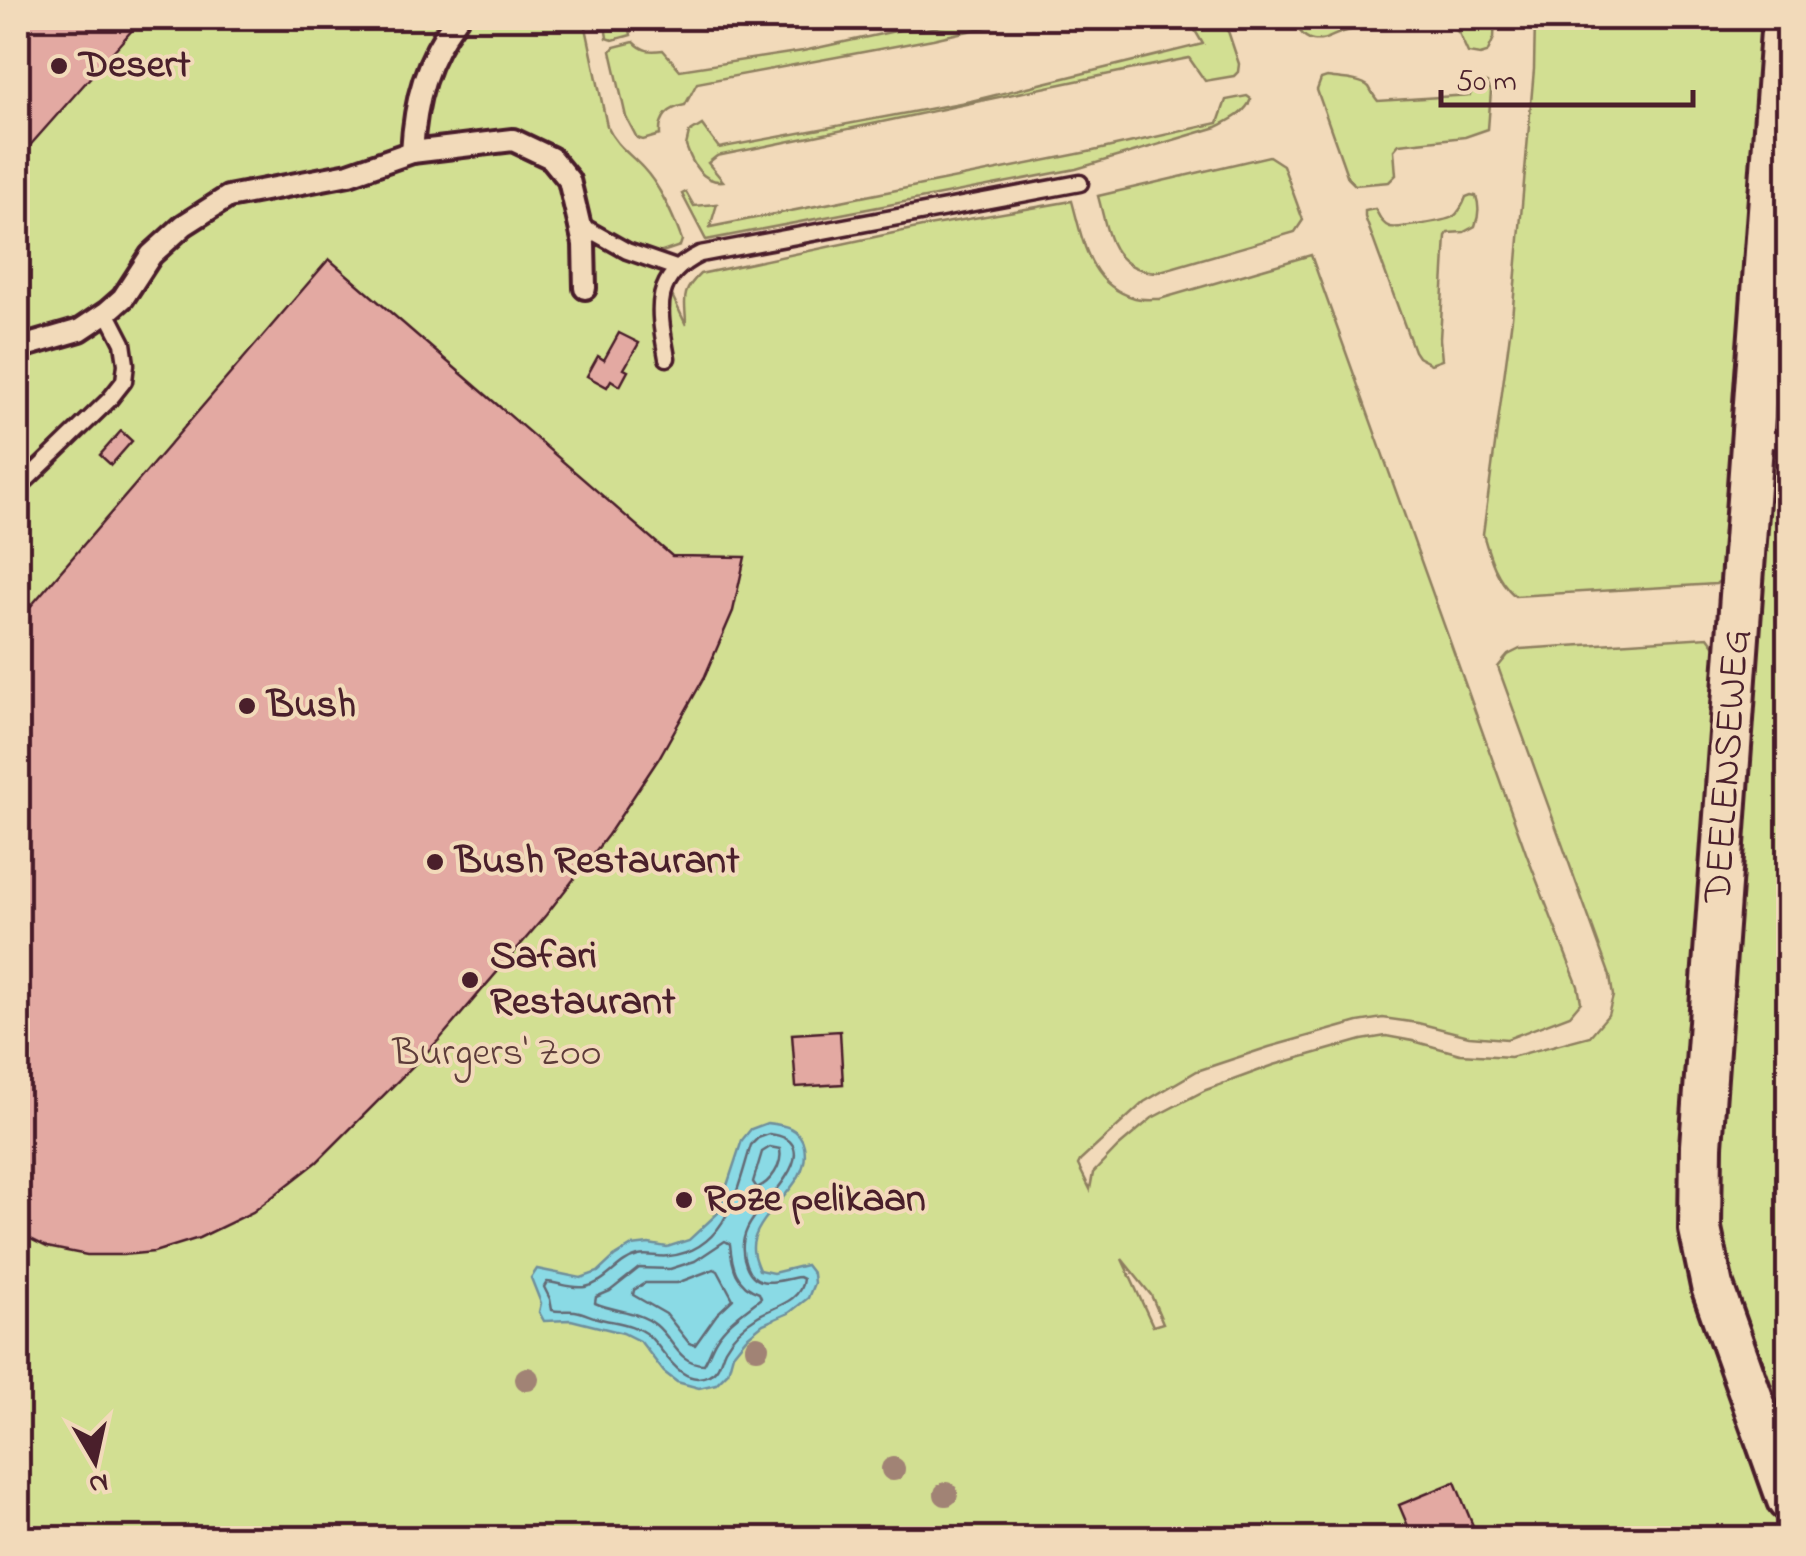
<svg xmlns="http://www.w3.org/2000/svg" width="1806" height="1556" viewBox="0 0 1806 1556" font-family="'Indie Flower',sans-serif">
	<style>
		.green { fill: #d2df92; stroke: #8e7f5e; stroke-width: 2.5; fill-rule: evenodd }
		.water { fill: #8adae5; stroke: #708f9b; stroke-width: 2.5 }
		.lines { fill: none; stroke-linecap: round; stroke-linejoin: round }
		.shore { stroke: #646a75; stroke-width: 2.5 }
		.building { fill: #e3a9a2; stroke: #4a1f2b; stroke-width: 2.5 }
		.service-casing { stroke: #4a1f2b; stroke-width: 21 }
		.pedestrian-casing { stroke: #4a1f2b; stroke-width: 28 }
		.secondary-casing { stroke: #4a1f2b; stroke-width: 48 }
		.service { stroke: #f2daba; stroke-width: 14 }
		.pedestrian { stroke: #f2daba; stroke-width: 20 }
		.secondary { stroke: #f2daba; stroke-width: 40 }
		.tree { fill: #a18374 }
		.poi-dot { fill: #4a1f2b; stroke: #f2daba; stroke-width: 4 }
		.labels { text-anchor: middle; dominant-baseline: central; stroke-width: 8; stroke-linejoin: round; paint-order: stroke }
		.poi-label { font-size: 40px; font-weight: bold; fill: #4a1f2b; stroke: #f2daba; text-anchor: start }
		.street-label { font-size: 40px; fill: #4a1f2b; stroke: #f2daba }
		.park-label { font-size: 40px; fill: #5e3c3a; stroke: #f2daba }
	</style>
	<rect width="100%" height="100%" fill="#f2daba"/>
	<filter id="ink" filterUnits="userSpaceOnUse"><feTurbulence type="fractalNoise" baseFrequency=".01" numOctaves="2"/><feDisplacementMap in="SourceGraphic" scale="20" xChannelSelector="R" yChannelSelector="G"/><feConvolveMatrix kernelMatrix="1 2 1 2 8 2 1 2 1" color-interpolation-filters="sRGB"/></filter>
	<g filter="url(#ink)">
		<g class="green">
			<path d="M18 18H584L607 126C616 146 629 153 643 168 661 187 673 216 682 240L680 246 653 255 686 325C686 301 679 294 700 274L922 227 1072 201C1083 241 1089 285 1135 298 1143 300 1152 299 1160 299L1311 255 1526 853 1578 986 1581 1002 1570 1015 1507 1039 1469 1036 1418 1023 1383 1018 1358 1022 1269 1047 1197 1071 1144 1102 1080 1161 1078 1165 1090 1189 1093 1173 1118 1147 1152 1118 1206 1090 1274 1065 1362 1040 1386 1036 1413 1041 1460 1054 1511 1057 1590 1036 1608 1015 1613 996 1610 976 1498 667 1508 655 1520 649 1708 637 1724 659 1705 1326 1783 1538H18ZM1122 1259 1151 1295 1163 1323 1153 1326Z"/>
			<path d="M604 18H628L631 35 613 40 607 38Z"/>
			<path d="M979 18H1026L933 39 697 83 685 105C668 108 659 118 660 135L643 140 637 138 626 117 611 51 614 47 634 42C643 51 650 52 663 50L680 70 803 51 900 30 926 29Z"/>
			<path d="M1205 18H1222L1224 19 1239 64 1238 72 1234 76 1205 81 1189 58C1031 89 874 125 717 156L708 163 723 181C702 183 692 163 686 146L689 133 702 125 719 148 971 101 1203 44 1190 22Z"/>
			<path d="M1293 18H1495L1494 38 1487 53 1480 55 1468 53 1459 33 1453 27C1417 27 1378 21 1343 32 1332 35 1325 42 1313 40 1302 38 1297 27 1293 18Z"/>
			<path d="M1535 18H1769L1729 572 1716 584 1515 596C1496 579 1490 558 1483 534L1512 318 1534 69Z"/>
			<path d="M1327 77C1338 79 1361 79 1369 87 1372 92 1374 97 1378 101L1470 95 1477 81 1487 83 1491 91 1488 129 1465 137 1399 144 1394 150 1396 175 1389 182 1355 185 1348 178 1317 90 1321 79Z"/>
			<path d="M1247 96 1251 99C1245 114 1230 120 1217 127L1076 169 706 240 682 194 686 192 694 206 717 204 710 227 1093 151 1218 123 1226 100Z"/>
			<path d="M1788 138V1446L1740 1313 1722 1249 1716 1187Z"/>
			<path d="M1269 156 1283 165 1303 220 1295 232 1157 272C1110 270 1108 232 1098 196Z"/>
			<path d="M1471 195 1476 196C1480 207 1479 216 1475 226L1464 232 1448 233 1446 236 1440 339 1442 360 1431 364 1418 357 1414 351 1365 217V211L1375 209C1379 215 1382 225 1390 227 1399 229 1445 221 1453 217 1460 212 1463 205 1466 197Z"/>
		</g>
		<path class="water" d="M767 1123C784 1125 800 1127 804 1146 812 1184 764 1206 754 1240 751 1251 755 1260 759 1270L773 1273 806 1265 813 1274 814 1283 808 1298 789 1313 763 1324 746 1338 733 1354 728 1372 716 1384 699 1388 677 1382 664 1372 641 1342 623 1333 571 1320 544 1321 539 1312 541 1303 531 1278 537 1269 581 1278 598 1272 614 1257 632 1246 649 1244 667 1247 689 1240 718 1213 742 1140 751 1129Z"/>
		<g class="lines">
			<g class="shore">
				<path d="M769 1134C798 1137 801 1154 786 1177 770 1204 731 1227 746 1265 756 1291 778 1280 799 1277L803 1279C801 1302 775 1306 758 1316 745 1324 732 1336 725 1349 720 1359 720 1370 709 1375 681 1389 664 1349 649 1336 634 1323 615 1323 597 1318 590 1316 582 1312 575 1311 567 1310 559 1312 552 1310L550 1299 544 1287 547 1282C559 1283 572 1289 585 1287 607 1283 617 1261 638 1256 648 1253 658 1258 669 1256 727 1250 737 1190 751 1145L758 1138Z"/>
				<path d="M770 1147 780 1149C783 1165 771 1182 757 1188L753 1182 762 1152Z"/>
				<path d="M725 1241 730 1244C732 1267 736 1285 759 1293L761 1298C745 1311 727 1322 716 1340 711 1348 709 1356 704 1364 678 1364 674 1340 656 1325 638 1310 614 1312 595 1303L596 1297 610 1291 639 1268 670 1269 695 1261Z"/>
				<path d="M714 1269 718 1271 733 1299 717 1314 695 1345 689 1343 666 1314 633 1295 634 1290 645 1283H677Z"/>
			</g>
		</g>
		<g class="building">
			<path d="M18 18H140L142 19 18 159Z"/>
			<path d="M329 259 672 556 745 557 733 611 705 676 659 758 608 835 546 915 439 1040 317 1162 253 1212 199 1238 154 1252 123 1255H87L47 1247 18 1233V621Z"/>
			<path d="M619 333 639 343 624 369 628 371 620 386 611 380 607 387 587 376 598 356 604 360Z"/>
			<path d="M121 431 132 441 111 465 100 455Z"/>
			<path d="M840 1031 843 1084 796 1087 792 1034Z"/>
			<path d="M1455 1482 1478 1538H1413L1399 1505Z"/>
		</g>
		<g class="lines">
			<g class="service-casing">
				<g id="service">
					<path d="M579 224 627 251 676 268"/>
					<path d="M667 358C659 312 650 278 700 254L1080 183"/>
					<path d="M1758 438 1788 442"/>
					<path d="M18 488 109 400 124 381 126 364 123 343 107 312"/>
				</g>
			</g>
			<g class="pedestrian-casing">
				<g id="pedestrian">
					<path d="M412 152C415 99 426 60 457 18"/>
					<path d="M18 348 80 330 107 312 123 298 151 255 184 225 228 197 349 174 412 152 513 140 551 158 569 180 584 244 585 288"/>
				</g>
			</g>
			<g class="secondary-casing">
				<path id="secondary" d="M1783 18 1701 1146 1700 1229 1712 1286 1788 1500"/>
			</g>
			<use href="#service" class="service"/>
			<use href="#pedestrian" class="pedestrian"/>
			<use href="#secondary" class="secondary"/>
		</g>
		<g class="tree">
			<circle cx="757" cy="1347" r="12"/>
			<circle cx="527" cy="1379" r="12"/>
			<circle cx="893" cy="1469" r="12"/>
			<circle cx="946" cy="1494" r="12"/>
		</g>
	</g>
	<g class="poi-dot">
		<circle cx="59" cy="66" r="10"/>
		<circle cx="247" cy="706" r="10"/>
		<circle cx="435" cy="862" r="10"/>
		<circle cx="470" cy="980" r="10"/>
		<circle cx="684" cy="1200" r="10"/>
	</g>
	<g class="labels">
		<g class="poi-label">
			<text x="79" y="66">Desert</text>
			<text x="267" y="706">Bush</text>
			<text x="455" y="862">Bush Restaurant</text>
			<text x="490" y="957">Safari<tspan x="490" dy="46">Restaurant</tspan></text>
			<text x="704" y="1200">Roze pelikaan</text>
		</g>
		<g class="street-label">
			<text transform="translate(1729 766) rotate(-86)">DEELENSEWEG</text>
		</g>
		<g class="park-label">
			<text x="497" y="1054">Burgers' Zoo</text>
		</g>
	</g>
	<rect width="1806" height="1556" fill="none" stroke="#f2daba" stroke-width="60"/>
	<rect x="30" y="30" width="1746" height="1496" fill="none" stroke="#4a1f2b" stroke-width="4" filter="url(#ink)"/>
	<g transform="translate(95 1461) rotate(171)" stroke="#f2daba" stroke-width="8" paint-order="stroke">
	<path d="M0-8L18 38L0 25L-18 38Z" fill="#4a1f2b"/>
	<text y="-15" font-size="28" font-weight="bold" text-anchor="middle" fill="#4a1f2b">N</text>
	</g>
	<path d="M1441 90v15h252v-15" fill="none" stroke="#4a1f2b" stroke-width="5"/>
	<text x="1456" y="90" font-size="30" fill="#4a1f2b" stroke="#f2daba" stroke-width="8" paint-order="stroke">50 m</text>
</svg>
